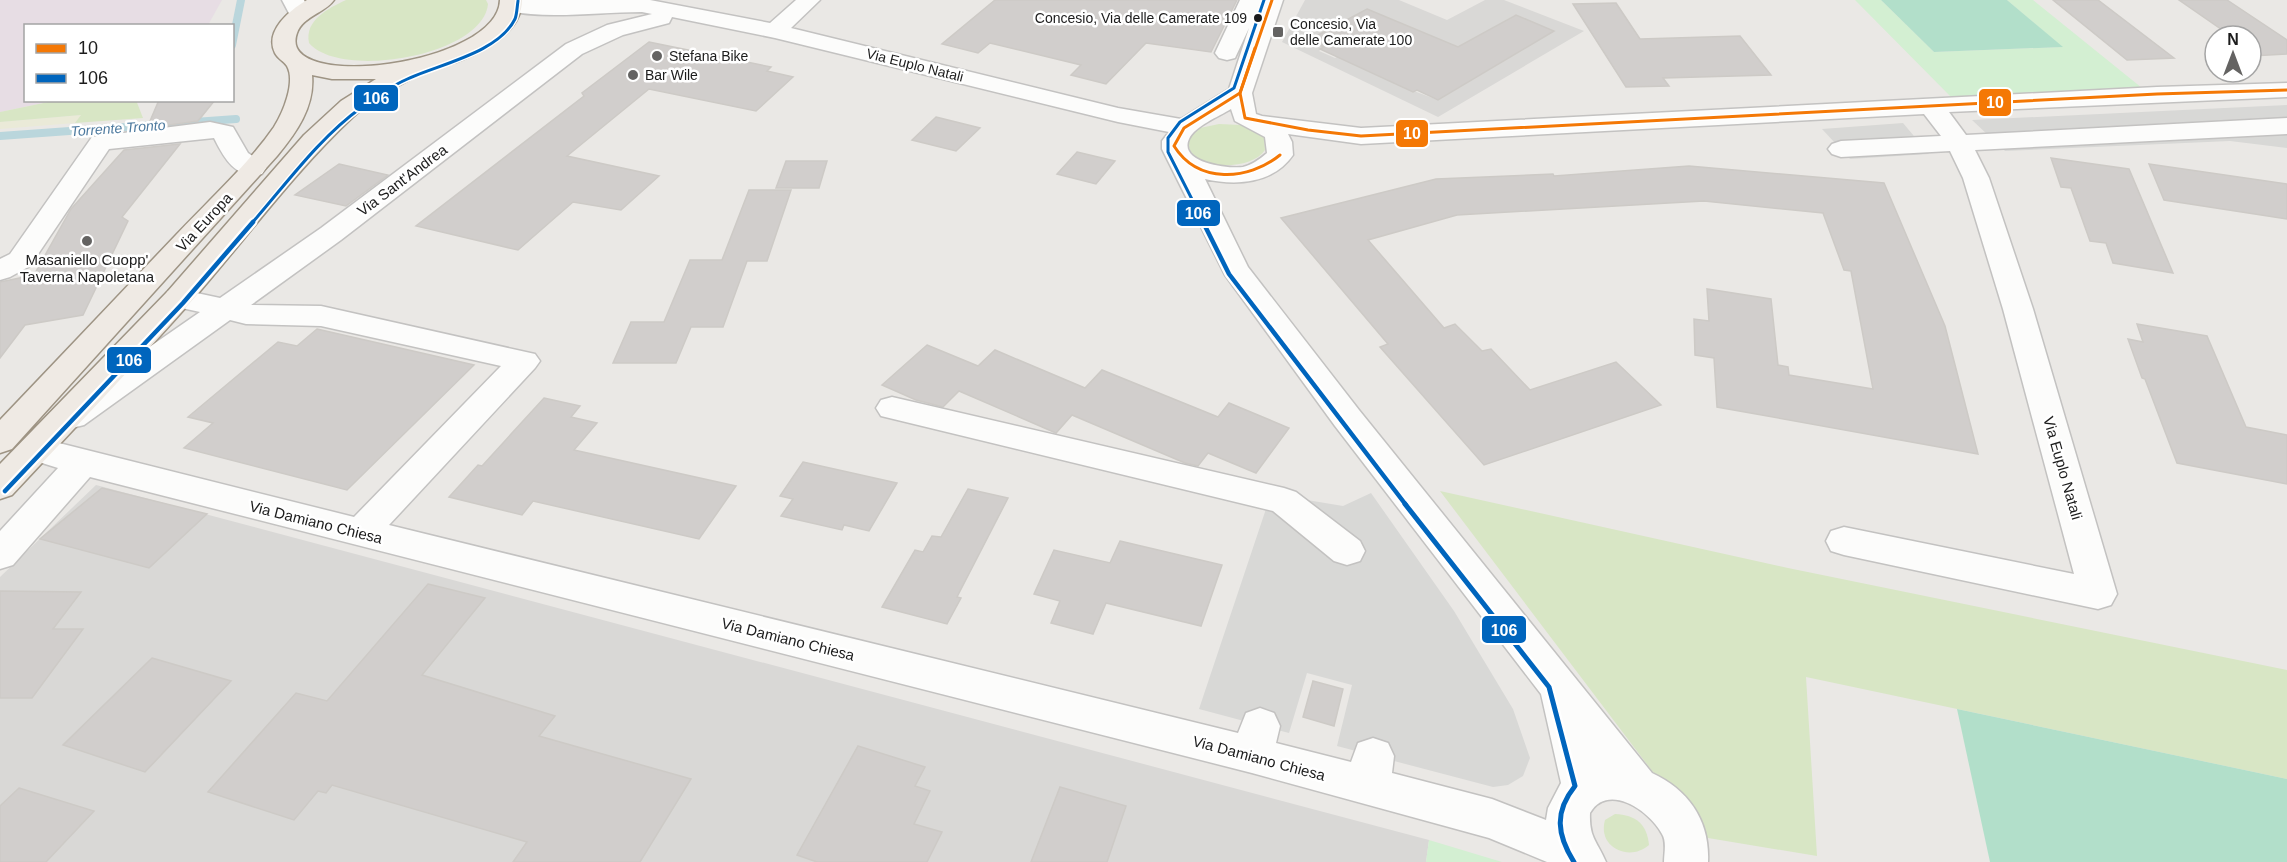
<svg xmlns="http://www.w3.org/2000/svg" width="2287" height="862" viewBox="0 0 2287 862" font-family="Arial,sans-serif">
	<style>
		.residential { fill: #d9d8d6; fill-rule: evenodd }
		.industrial { fill: #e7dde4 }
		.religious { fill: #d8d8d6 }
		.farmland { fill: #eaead8 }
		.grass { fill: #d8e6c5 }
		.park { fill: #d3efd2 }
		.pitch { fill: #b2dfca }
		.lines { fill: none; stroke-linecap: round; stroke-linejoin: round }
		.stream { stroke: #bad6dc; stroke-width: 8 }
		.building { fill: #d1cecc; stroke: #cdcac6; stroke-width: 1.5 }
		.minor-casing { stroke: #c3c2c1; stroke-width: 3 }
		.major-casing { stroke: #9e9484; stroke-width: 3 }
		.minor { fill: #fcfcfb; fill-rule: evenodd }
		.major { fill: #efeae4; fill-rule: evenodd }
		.bus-1-casing { stroke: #fff; stroke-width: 6 }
		.bus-2-far2-casing { stroke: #fff; stroke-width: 6 }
		.bus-2-far1-casing { stroke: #fff; stroke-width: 9 }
		.bus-2-casing { stroke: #fff; stroke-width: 10 }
		.bus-1 { stroke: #f47805; stroke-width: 3 }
		.bus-2-far2 { stroke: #0065bd; stroke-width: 3 }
		.bus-2-far1 { stroke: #0065bd; stroke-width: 4.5 }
		.bus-2 { stroke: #0065bd; stroke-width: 5 }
		.bus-dot { fill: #1c1c1c; stroke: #fff; stroke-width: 2 }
		.poi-dot { fill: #646362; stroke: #fff; stroke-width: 2 }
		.labels { text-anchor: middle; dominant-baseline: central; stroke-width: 5; stroke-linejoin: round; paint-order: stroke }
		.bus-label { font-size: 14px; fill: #1c1c1c; stroke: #fff; text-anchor: end }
		.far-poi-label { font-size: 14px; fill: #1c1c1c; stroke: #fff; text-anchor: start }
		.far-street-label { font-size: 14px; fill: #1c1c1c; stroke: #fff }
		.far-water-label { font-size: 14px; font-style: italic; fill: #4c799e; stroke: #fff }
		.street-label { font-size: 15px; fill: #1c1c1c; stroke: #fff }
		.poi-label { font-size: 15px; fill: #1c1c1c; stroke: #fff }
		.line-badge { stroke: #fff; stroke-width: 2 }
		.badge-label { font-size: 16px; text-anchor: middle; font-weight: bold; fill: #fff }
	</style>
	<rect width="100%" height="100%" fill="#eae8e5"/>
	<g class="residential">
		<path d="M1305 0H1399L1447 20 1485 0H1504L1584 31 1438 117 1282 42ZM1515 15 1534 23 1549 34 1438 100 1395 84ZM1398 23 1335 58 1319 51 1324 47 1310 41Z"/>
		<path d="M96 485 1429 840 1426 862H0V577Z"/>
	</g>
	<path class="industrial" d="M0 0H222L208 25 26 26V100L53 101 0 112Z"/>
	<g class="religious">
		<path d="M2287 105V148L2230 141 2005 151 1972 120Z"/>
		<path d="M1903 123 1929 154 1850 159 1822 129Z"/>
		<path d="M1371 493 1454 611 1513 709 1530 758 1523 776 1508 785 1493 787 1337 746 1352 685 1307 673 1289 733 1199 709 1271 494 1343 506Z"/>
	</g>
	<path class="farmland" d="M82 115 75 123 0 129V122Z"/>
	<g class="grass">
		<path d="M346 0H486L488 4C483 56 340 80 309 43 304 20 329 8 346 0Z"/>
		<path d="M136 100 143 118 75 123 81 115 0 122V112L53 101Z"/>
		<path d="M1219 124 1241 125 1250 128 1264 138 1265 150C1250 173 1182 171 1189 138L1200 128Z"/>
		<path d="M1440 491 1788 568 2287 670V779L1806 677 1817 856 1702 837Z"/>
		<path d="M1615 814C1636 815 1647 824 1649 845 1630 862 1597 848 1605 820Z"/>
	</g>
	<g class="park">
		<path d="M1855 0H1881L1934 52 2062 47 2007 0H2033L2142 88 1951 97Z"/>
		<path d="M1429 840 1502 862H1426Z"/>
	</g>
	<g class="pitch">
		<path d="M1881 0H2007L2063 47 1934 52Z"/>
		<path d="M1957 709 2287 779V862H1990Z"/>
	</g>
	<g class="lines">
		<g class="stream">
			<path d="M232 45 241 0"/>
			<path d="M0 136 236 119"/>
		</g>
	</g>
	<g class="building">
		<path d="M995 0H1237L1211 52 1146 43 1106 84 1071 75 1081 65 990 43 978 53 942 44Z"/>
		<path d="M2053 0H2098L2174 58 2127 60Z"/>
		<path d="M2179 0H2227L2287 40V54L2251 56V36H2231Z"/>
		<path d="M1616 3 1640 39 1740 36 1771 75 1663 78 1669 86 1626 87 1573 4Z"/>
		<path d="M1367 9 1458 47 1516 15 1554 31 1438 100 1417 90 1413 92 1320 49 1324 47 1309 40Z"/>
		<path d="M649 42 771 67 767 71 793 77 756 111 649 89 567 156 659 176 621 210 573 202 518 250 416 226 584 96 582 93Z"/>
		<path d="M159 100H215L198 121 147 128Z"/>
		<path d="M936 117 980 128 956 151 912 140Z"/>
		<path d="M180 144 122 217 128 221 83 315 25 325 0 358V282L34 275 71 209 124 150Z"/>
		<path d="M1077 152 1115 161 1096 184 1057 174Z"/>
		<path d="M2051 158 2129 169 2173 273 2113 263 2106 243 2090 241 2071 188 2061 187Z"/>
		<path d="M786 161H827L819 188H776Z"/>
		<path d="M339 164 388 175 346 206 295 195Z"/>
		<path d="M2149 164 2287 184V219L2164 200Z"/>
		<path d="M1689 166 1884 183 1945 326 1978 454 1717 407 1714 358 1695 355 1694 319 1709 321 1707 289 1771 299 1778 365 1788 367 1789 375 1873 389 1851 271 1844 270 1823 213 1704 201 1457 215 1368 240 1444 328 1455 324 1482 351 1491 349 1530 390 1616 362 1661 405 1484 465 1380 347 1388 344 1281 218 1436 179 1553 174 1554 176Z"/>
		<path d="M749 190H791L767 261H747L723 327H691L676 363H613L631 322H664L690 260H722Z"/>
		<path d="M2137 324 2207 336 2246 427 2287 435V484L2177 463 2145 379 2142 378 2128 339 2143 342Z"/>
		<path d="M317 329 474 365 347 490 184 448 213 423 188 417 278 342 297 346Z"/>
		<path d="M927 345 978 366 995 350 1085 388 1102 370 1218 417 1229 403 1289 428 1256 473 1208 453 1198 466 1185 463 1072 415 1056 433 959 391 943 407 916 400 882 385Z"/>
		<path d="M544 398 580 406 571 417 597 423 574 450 736 486 699 539 533 501 522 515 449 497 478 465 482 466Z"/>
		<path d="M803 462 897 483 869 531 844 525 842 530 781 516 793 499 780 496Z"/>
		<path d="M102 488 207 514 149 568 40 539Z"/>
		<path d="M968 489 1008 498 957 597 961 598 947 624 882 607 915 550 923 552 932 536 941 537Z"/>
		<path d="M1120 541 1222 565 1201 626 1106 603 1093 634 1051 623 1060 601 1034 594 1054 550 1110 563Z"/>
		<path d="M428 584 485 598 422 675 555 716 539 736 691 779 640 862H513L527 842 332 785 326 793 318 791 294 820 208 792 296 693 327 701Z"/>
		<path d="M0 591 81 592 53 629H83L32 698H0Z"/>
		<path d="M152 658 231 681 145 772 63 745Z"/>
		<path d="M1313 681 1343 689 1334 726 1303 717Z"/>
		<path d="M858 746 925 767 915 786 930 791 914 824 942 832 927 862H817L797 855Z"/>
		<path d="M1060 787 1126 806 1107 862H1031Z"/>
		<path d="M19 788 94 811 46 862H0V806Z"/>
	</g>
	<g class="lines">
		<g class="minor-casing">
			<g id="minor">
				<path d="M282 0H304L311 14 308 19 300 21 292 19Z"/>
				<path d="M505 0H650L770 23 796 0H820L791 28 1118 108 1181 119 1229 89 1249 28 1235 58 1227 60 1219 58 1215 53 1240 0H1283L1252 93 1256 114 1262 116 1361 128 2157 87 2287 83V97L1949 112 1966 135 2287 118V134L1975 150 1989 178 2033 309 2117 594 2111 605 2098 609 1844 555 1831 551 1826 541 1831 531 1844 527 2074 574 2003 309 1963 178 1950 151 1841 157 1832 154 1828 149 1832 144 1841 141 1941 136 1924 114 1361 144 1288 134 1292 142 1293 155C1273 184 1236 186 1205 179L1248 267 1359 410 1652 773C1689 790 1710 821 1708 862H1664C1664 853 1667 842 1662 834 1650 811 1608 782 1590 813 1589 838 1597 841 1606 862H1547L1489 838 1252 773 90 477 13 565 0 569V531L58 468 23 457 18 449 23 441 35 437 354 517 501 366 321 326 246 324 230 320 84 425 72 428 60 425 56 417 60 409 200 312 168 305 163 298 168 291 178 289 220 298 321 228 566 44 607 25 652 14 642 12C599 12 544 20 503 10L500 5ZM672 17 775 38 1118 122 1169 132 1162 141V149L1225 275 1335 426 1541 694 1561 783 1548 808 1546 820 1492 799 1392 773 1394 756 1388 743 1373 738 1358 743 1351 762 1276 743 1280 726 1274 713 1260 708 1246 713 1238 733 389 525 535 368 540 361 535 354 321 306 251 305 341 240 582 54 623 35 669 23ZM1231 109 1235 121 1265 137 1267 153C1260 159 1252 165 1243 167 1229 169 1178 163 1189 139 1195 126 1218 117 1231 109Z"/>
				<path d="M210 122 233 127 248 153 262 162 266 168 262 174C236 180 224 158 214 138L109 149 30 266 10 277 0 280V259L10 254 92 137Z"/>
				<path d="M892 397 1284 488 1296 492 1360 541 1365 551 1360 561 1347 565 1334 561 1273 511 881 416 876 408 881 400Z"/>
			</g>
		</g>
		<g class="major-casing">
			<path id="major" d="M307 0H334C325 13 303 16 297 33 275 93 498 66 500 0H522C522 32 482 52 456 62 446 65 435 67 426 71 401 84 373 98 353 117 292 174 243 243 188 305 131 369 71 432 12 495L0 499V464L168 291 304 135 341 101 376 79H332L312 75C315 107 296 133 277 156L12 449 0 453V420C59 358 117 297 176 235 209 200 247 166 274 127 283 113 296 82 287 66 284 61 278 59 275 53 264 31 290 10 307 0Z"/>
		</g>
		<use href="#minor" class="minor"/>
		<use href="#major" class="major"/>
		<g class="bus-1-casing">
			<g id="bus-1">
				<path d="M1272 0 1240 93 1245 118 1308 130 1361 136 2157 94 2287 90"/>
				<path d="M1255 48 1240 93 1184 128 1174 146C1198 184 1248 181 1280 155"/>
			</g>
		</g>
		<g class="bus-2-far2-casing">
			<g id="bus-2-far2">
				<path d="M252 223C287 183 319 138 362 107 374 98 387 89 401 82 433 65 497 55 515 19 517 14 517 7 518 1"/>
				<path d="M1204 223 1168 152V138L1180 122 1234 88 1264 0"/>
			</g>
		</g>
		<g class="bus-2-far1-casing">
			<g id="bus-2-far1">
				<path d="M1203 222 1229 274 1406 505"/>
				<path d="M5 491 183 303 253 222"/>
			</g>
		</g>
		<g class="bus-2-casing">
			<path id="bus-2" d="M1405 504 1549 687 1575 786C1554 812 1557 835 1574 862"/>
		</g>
		<use href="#bus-1" class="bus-1"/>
		<use href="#bus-2-far2" class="bus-2-far2"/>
		<use href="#bus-2-far1" class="bus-2-far1"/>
		<use href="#bus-2" class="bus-2"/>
	</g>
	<circle class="bus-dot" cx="1258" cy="18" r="5"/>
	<g class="poi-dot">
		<rect x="1272" y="26" width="12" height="12" rx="3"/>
		<circle cx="657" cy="56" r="6"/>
		<circle cx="633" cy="75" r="6"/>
		<circle cx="87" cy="241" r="6"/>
	</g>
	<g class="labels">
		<g class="bus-label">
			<text x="1247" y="18">Concesio, Via delle Camerate 109</text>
		</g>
		<g class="far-poi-label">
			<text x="1290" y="24">Concesio, Via<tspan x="1290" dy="16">delle Camerate 100</tspan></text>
			<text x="669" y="56">Stefana Bike</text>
			<text x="645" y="75">Bar Wile</text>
		</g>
		<g class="far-street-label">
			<text transform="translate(915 65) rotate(14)">Via Euplo Natali</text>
		</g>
		<g class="far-water-label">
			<text transform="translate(118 128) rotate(-4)">Torrente Tronto</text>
		</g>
		<g class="street-label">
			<text transform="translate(402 180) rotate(-37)">Via Sant'Andrea</text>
			<text transform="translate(204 222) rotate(-47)">Via Europa</text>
			<text transform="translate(2063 468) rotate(74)">Via Euplo Natali</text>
			<text transform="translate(316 522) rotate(14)">Via Damiano Chiesa</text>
			<text transform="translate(788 639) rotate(14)">Via Damiano Chiesa</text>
			<text transform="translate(1259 758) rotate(15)">Via Damiano Chiesa</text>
		</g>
		<g class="poi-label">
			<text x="87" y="259">Masaniello Cuopp'<tspan x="87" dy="17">Taverna Napoletana</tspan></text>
		</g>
	</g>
	<g class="line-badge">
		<rect x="353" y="84" width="46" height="28" rx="6" fill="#0065bd"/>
		<rect x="1978" y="88" width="34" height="29" rx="6" fill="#f47805"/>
		<rect x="1395" y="119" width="34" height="29" rx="6" fill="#f47805"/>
		<rect x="1176" y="199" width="45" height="28" rx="6" fill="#0065bd"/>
		<rect x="106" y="346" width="46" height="28" rx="6" fill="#0065bd"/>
		<rect x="1481" y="615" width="46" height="29" rx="6" fill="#0065bd"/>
	</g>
	<g class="badge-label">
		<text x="376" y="104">106</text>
		<text x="1995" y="108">10</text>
		<text x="1412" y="139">10</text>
		<text x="1198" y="219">106</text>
		<text x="129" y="366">106</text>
		<text x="1504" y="636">106</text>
	</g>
	<rect x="24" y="24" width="210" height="78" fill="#ffffff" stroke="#a4a4a4" stroke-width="1.5"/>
	<rect x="36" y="44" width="30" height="9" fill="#f47805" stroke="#a4a4a4" stroke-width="1.5"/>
	<text x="78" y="54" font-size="18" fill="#1c1c1c">10</text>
	<rect x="36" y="74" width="30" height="9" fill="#0065bd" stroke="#a4a4a4" stroke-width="1.5"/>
	<text x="78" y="84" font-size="18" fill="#1c1c1c">106</text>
	<g transform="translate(2233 54)"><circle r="28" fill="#ffffff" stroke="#a4a4a4" stroke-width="1.5"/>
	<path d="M0-4.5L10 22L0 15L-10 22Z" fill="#646362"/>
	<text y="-9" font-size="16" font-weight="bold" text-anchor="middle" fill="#1c1c1c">N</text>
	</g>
</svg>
